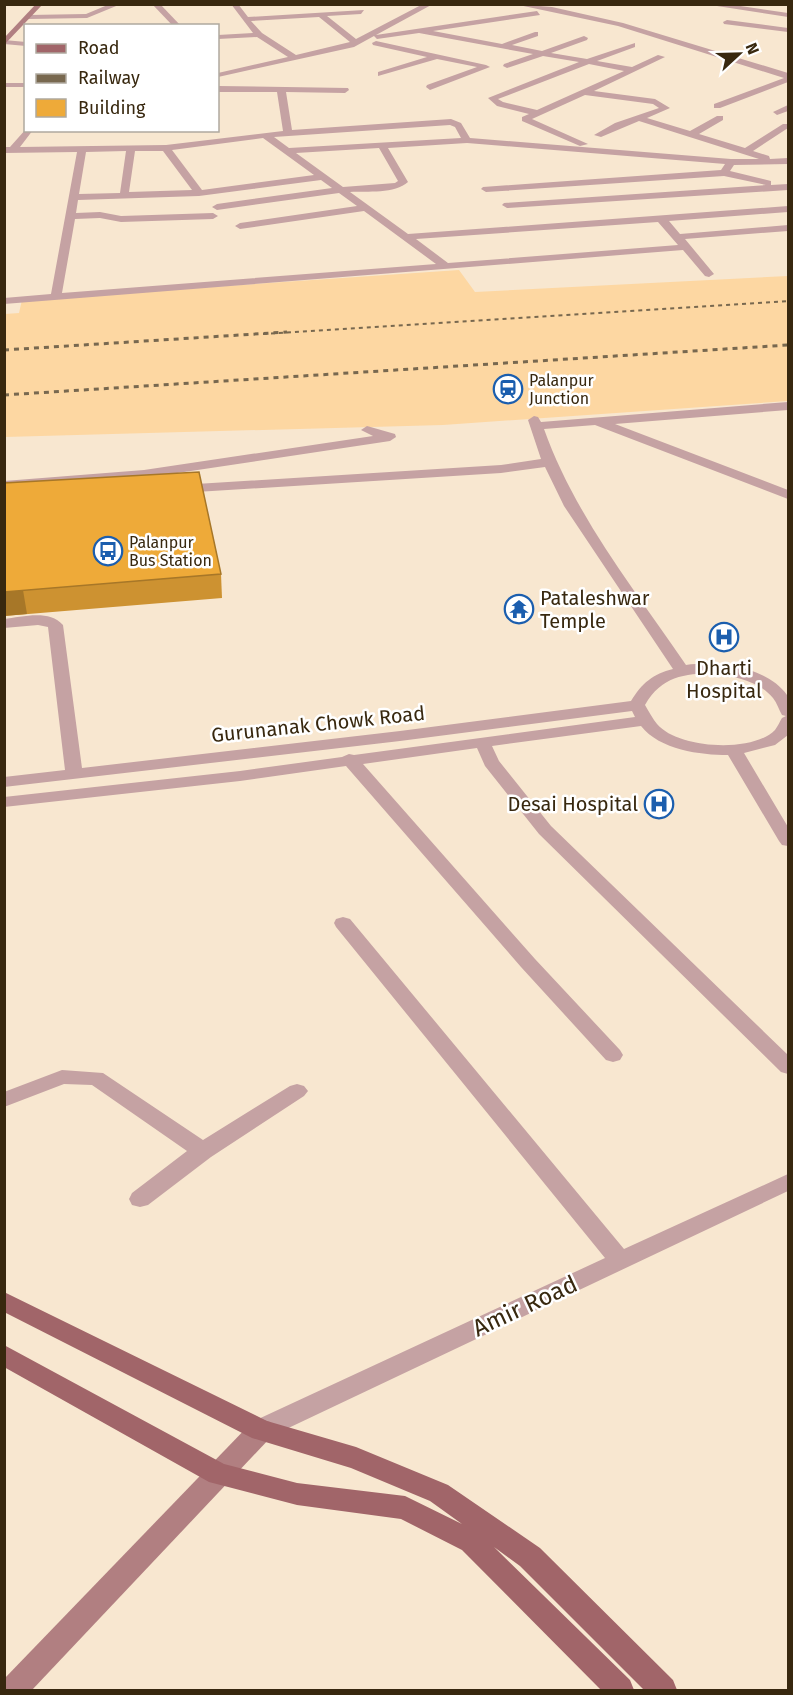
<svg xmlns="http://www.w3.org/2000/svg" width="793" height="1695" viewBox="0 0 793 1695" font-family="'Fira Sans',sans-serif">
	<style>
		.built { fill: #fdd7a2 }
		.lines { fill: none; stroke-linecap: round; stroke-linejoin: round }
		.street { fill: #c5a2a3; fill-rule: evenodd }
		.secondary { fill: #b17f81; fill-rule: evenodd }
		.primary { fill: #a16569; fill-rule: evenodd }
		.rail-far1 { stroke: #78684f; stroke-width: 2; stroke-dasharray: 4 4; stroke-linecap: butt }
		.rail { stroke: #78684f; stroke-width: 3; stroke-dasharray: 5 5; stroke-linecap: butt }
		.wall { fill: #cd9231 }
		.shaded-wall { fill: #a77728 }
		.building { fill: #eeaa39; stroke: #a77728; stroke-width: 1.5 }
		.labels { text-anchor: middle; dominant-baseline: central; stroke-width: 5; stroke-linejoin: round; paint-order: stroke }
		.far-poi-label { font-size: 16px; fill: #38280f; stroke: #fff; text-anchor: start }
		.poi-label { font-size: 20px; fill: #38280f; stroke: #fff; text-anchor: start }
		.street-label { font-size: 20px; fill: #38280f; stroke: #fff }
		.near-street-label { font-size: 24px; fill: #38280f; stroke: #fff }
	</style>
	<rect width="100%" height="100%" fill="#f8e7d0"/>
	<path class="built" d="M459 270 475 292 788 276V401L443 425 5 437V314L19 313 22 300Z"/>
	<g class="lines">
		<g class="street">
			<path d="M110 4H121L87 18 29 19 25 17 29 15 86 14Z"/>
			<path d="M152 4H160L181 26H173Z"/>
			<path d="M231 4H238L248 17 364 10 361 14 327 16 356 39 423 4H433L376 35 537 11 540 15 433 31 502 44 535 32H538V36L512 45 542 51 584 36 588 38 587 40 551 53 587 59 635 43V47L597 61 632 67 658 55 665 57 594 91 655 99 670 108 647 118 690 131 717 116H723V120L699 134 745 148 783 124H788V128L753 151 769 156 770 159 788 158V164L734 165 730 171 771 181V185L788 184V190L507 208 502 205 504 203 766 185 724 176 486 192 481 189 483 187 721 170 725 164 467 143 388 148 408 182C395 194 367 191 350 192L408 234 788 206V212L669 221 680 234 788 225V231L685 239 714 274 709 277 705 276 683 250 4 304V298L51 294 77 152 4 153V147H10L26 129V130H33L20 147 166 145 283 131 277 92H218V86L348 88 349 90 345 93 286 92 292 130 451 119 461 123 470 138 731 159H759L639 121 601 137 594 135 615 123 659 108 653 104 585 95 532 119 588 144 580 146 522 121V117L529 114 497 106 488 98 579 62 543 56 507 68 503 66 504 64 533 54 419 33 377 39 374 36 354 47 218 77V73L288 57 257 37 218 39V35L253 33ZM319 17 350 42 296 55 262 33 251 21ZM589 64 624 71 537 110 503 102 498 99ZM450 125 455 127 461 138 289 148 274 137ZM263 138 314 175 202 190 172 150ZM379 148 398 181 395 183 343 187 296 153ZM126 151 120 193 79 194 86 152ZM135 151H163L192 190 129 192ZM321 180 332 188 217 204 212 207 217 210 339 193 357 206 240 223 235 226 240 229 364 211 436 264 62 293 75 219 100 218 121 222 213 219 218 216 213 213 121 216 100 212 76 213 78 200 199 196ZM658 222 678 245 448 263 416 239Z"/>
			<path d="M514 4 552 7 623 23 788 73V82L720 108H714V104L784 78 618 26Z"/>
			<path d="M704 4H727L788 13V17Z"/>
			<path d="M727 20 788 28V32L724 24 723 22Z"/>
			<path d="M4 40 26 42V46L4 44Z"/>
			<path d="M376 41 486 65 490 67 430 90 426 87 427 85 477 67 437 59 378 76V72L427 57 373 45 372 43Z"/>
			<rect x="4" y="83" width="22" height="4"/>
			<path d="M788 105V111L777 115 773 112Z"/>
			<path d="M788 402V410L615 424 788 490V499L595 425 544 429C575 516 635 590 686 665 718 660 767 667 787 695L788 735 775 745 744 753 788 827V846L782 845 779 841 728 755C700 755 660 750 641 726L492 746 499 761 551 826 788 1055V1074L781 1072 539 834 485 766 477 748 363 764 535 959 620 1050 623 1055 620 1060 613 1062 606 1060 521 967 346 766 240 781 4 807V797L240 771 342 757 349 754 354 755 635 717 632 711 400 741 4 787V777L65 770 48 627 38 625 4 628V619C22 617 49 609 63 625L82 768 400 731 631 701C642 683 653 674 673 669L564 506 545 467 501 473 180 493 173 489 180 485 501 465 541 459 528 420 534 416 538 417 541 422ZM715 673C735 677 759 681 773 698 777 703 779 710 782 715L786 716 782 718C780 721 778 726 775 730 753 753 678 749 657 724 653 719 649 712 645 705 662 676 683 674 715 673Z"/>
			<path d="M367 426 395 434 396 437 390 441 144 478 4 489V481L144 470 373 436 361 430Z"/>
			<path d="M343 917 350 919 624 1249 788 1174V1191L261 1441 252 1438 248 1430 252 1422 605 1258 336 927 334 923 336 919Z"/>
			<path d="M62 1070 103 1073 203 1140 290 1086 297 1084 304 1086 308 1091 304 1096 211 1157 148 1205 140 1207 132 1205 129 1199 132 1193 187 1151 92 1085 64 1084 4 1107V1092Z"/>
		</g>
		<g class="secondary">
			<path d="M36 4H43L4 45V38Z"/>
			<path d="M261 1419 270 1422 274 1430 270 1438 32 1690H4V1679L252 1422Z"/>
		</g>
		<path class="primary" d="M4 1292 267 1421 356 1447 448 1485 540 1548 673 1680 677 1690H644L520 1566 494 1547 630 1680 634 1690H601L462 1550 401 1519 297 1505 209 1482 4 1367V1345L224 1464 297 1483 405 1496 462 1524 430 1501 351 1468 252 1438 4 1312Z"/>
		<path class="rail-far1" d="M263 334 788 301"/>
		<g class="rail">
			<path d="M4 350 287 332"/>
			<path d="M4 395 788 345"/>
		</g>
	</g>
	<path class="wall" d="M4 483 221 574 222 598 4 616Z"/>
	<path class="shaded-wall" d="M23 590 27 614 4 616V592Z"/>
	<path class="building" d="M199 472 221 574 4 592V483Z"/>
	<defs>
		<g id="station-ring" transform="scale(1.5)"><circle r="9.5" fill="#fff" stroke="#1b5eae" stroke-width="1.5"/><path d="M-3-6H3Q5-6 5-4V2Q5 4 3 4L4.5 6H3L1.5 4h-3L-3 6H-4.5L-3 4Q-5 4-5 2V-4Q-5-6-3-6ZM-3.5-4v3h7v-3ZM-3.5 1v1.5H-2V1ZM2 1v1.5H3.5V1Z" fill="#1b5eae"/></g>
		<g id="bus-ring" transform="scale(1.5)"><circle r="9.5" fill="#fff" stroke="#1b5eae" stroke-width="1.5"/><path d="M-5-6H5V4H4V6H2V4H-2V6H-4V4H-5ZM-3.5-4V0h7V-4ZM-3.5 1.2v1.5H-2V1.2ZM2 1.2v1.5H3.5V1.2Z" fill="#1b5eae"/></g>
		<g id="temple-ring" transform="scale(1.5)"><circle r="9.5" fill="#fff" stroke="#1b5eae" stroke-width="1.5"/><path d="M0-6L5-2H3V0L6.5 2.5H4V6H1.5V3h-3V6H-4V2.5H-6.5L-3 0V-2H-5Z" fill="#1b5eae"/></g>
		<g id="hospital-ring" transform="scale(1.5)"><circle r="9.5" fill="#fff" stroke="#1b5eae" stroke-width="1.5"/><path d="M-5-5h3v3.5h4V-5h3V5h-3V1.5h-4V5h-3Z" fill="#1b5eae"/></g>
	</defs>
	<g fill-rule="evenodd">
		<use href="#station-ring" x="508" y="389"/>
		<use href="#bus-ring" x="108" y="551"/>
		<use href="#temple-ring" x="519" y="609"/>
		<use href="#hospital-ring" x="724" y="637"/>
		<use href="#hospital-ring" x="659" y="804"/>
	</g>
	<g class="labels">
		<g class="far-poi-label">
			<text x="529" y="380">Palanpur<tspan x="529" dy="18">Junction</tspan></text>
			<text x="129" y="542">Palanpur<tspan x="129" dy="18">Bus Station</tspan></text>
		</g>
		<g class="poi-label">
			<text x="540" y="598">Pataleshwar<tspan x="540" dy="23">Temple</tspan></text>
			<text x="724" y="668" text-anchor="middle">Dharti<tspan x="724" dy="23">Hospital</tspan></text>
			<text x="638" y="804" text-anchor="end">Desai Hospital</text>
		</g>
		<g class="street-label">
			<text transform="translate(318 724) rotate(-6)">Gurunanak Chowk Road</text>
		</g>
		<g class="near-street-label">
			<text transform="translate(525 1306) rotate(-25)">Amir Road</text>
		</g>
	</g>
	<rect width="793" height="1695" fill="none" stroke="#38280f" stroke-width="12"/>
	<rect x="24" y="24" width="195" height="108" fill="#ffffff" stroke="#afa99f" stroke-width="1.5"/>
	<rect x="36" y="44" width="30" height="9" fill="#a16569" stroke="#afa99f" stroke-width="1.5"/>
	<text x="78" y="54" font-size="18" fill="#38280f">Road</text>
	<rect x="36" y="74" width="30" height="9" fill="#78684f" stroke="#afa99f" stroke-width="1.5"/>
	<text x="78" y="84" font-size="18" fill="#38280f">Railway</text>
	<rect x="36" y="99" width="30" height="18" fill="#eeaa39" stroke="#afa99f" stroke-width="1.5"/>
	<text x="78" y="114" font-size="18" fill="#38280f">Building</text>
	<g transform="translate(739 54) rotate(68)" stroke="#ffffff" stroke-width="4.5" paint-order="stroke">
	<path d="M0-4.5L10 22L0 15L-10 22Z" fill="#38280f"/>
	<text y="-9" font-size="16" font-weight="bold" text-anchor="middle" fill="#38280f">N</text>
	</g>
</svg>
